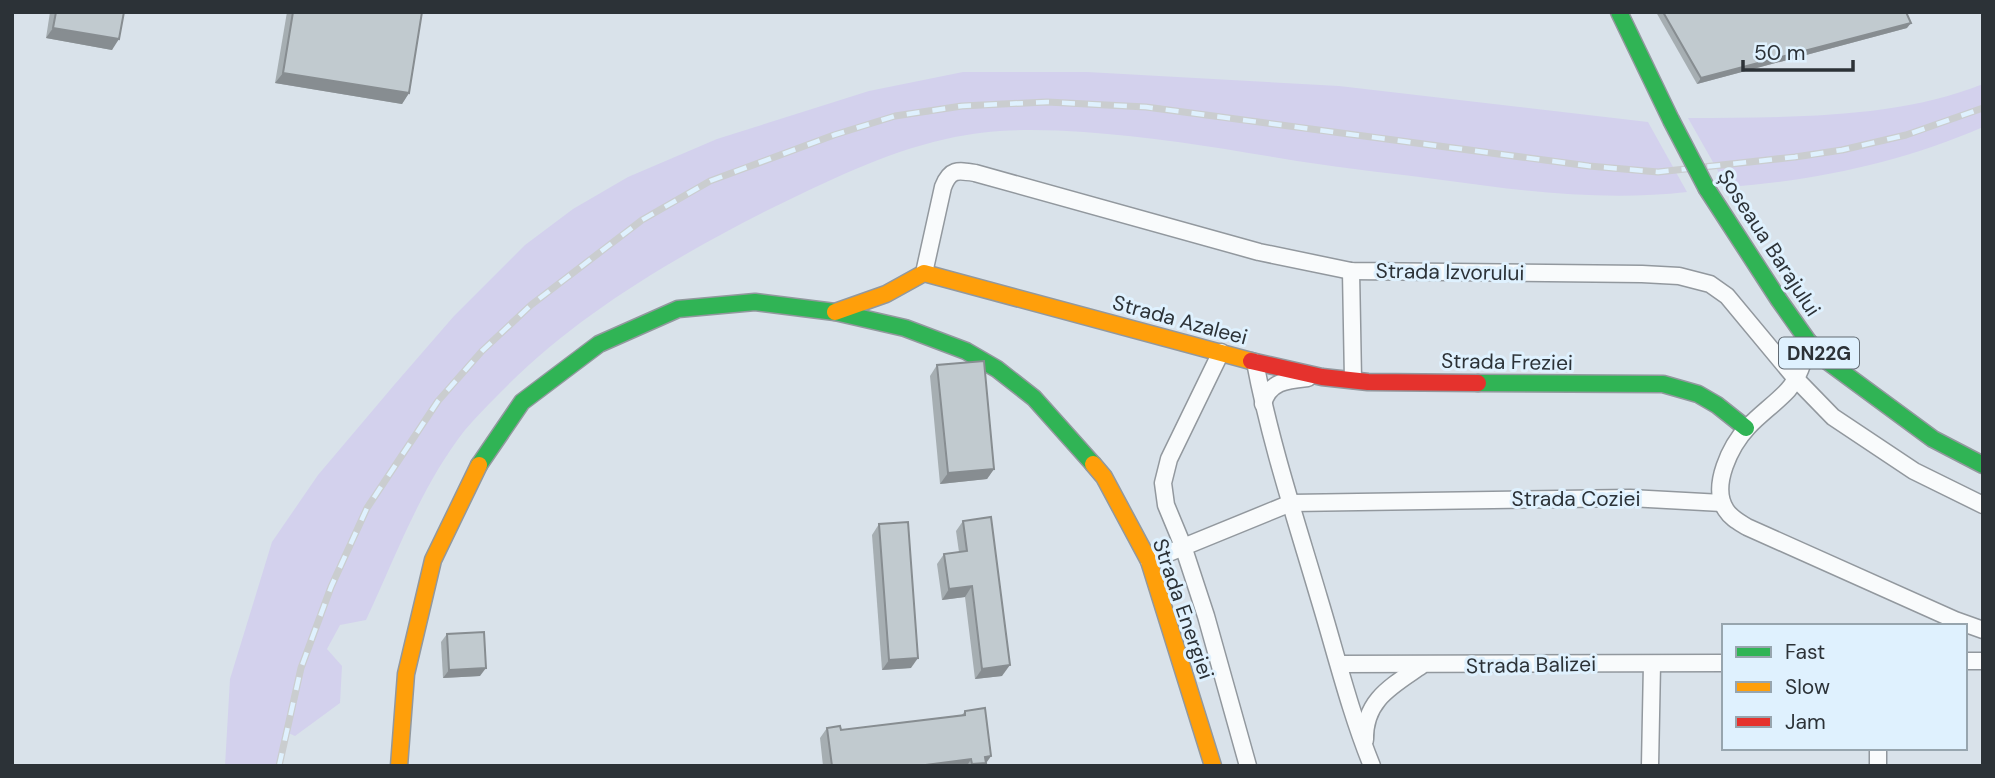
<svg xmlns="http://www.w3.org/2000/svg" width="1995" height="778" viewBox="0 0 1995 778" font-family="'DM Sans',sans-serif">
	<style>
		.green { fill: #d3d1ed }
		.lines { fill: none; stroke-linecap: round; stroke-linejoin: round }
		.street-casing { stroke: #92989e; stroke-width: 19 }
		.fast-casing { stroke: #92989e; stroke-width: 19 }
		.slow-casing { stroke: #92989e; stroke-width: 19 }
		.jam-casing { stroke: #92989e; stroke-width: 19 }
		.street { stroke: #f9fbfc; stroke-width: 16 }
		.fast { stroke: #30b455; stroke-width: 16 }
		.slow { stroke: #ff9f0a; stroke-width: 16 }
		.jam { stroke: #e5322d; stroke-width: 16 }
		.rail-casing { stroke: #cacdcf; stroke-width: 7 }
		.rail { stroke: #dff1fe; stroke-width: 4.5; stroke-dasharray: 13; stroke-linecap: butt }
		.fast-bridge-casing { stroke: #92989e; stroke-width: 19; stroke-linecap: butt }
		.fast-bridge { stroke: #30b455; stroke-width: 16 }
		.wall { fill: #a6aeb2 }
		.shaded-wall { fill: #878d91 }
		.building { fill: #c1cacf; stroke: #878d91; stroke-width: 2 }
		.labels { text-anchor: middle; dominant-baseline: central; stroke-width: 6; stroke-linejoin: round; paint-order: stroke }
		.shield { fill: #dff1fe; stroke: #626b73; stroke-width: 2 }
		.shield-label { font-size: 19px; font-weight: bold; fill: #2c3237 }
		.street-label { font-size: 21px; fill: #2c3237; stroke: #dff1fe }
	</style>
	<rect width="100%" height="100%" fill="#d9e2ea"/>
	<g class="green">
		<path d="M963 72H1087L1339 86 1648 122 1687 192C1608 201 1528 192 1450 181 1399 174 1348 169 1297 161 1226 149 1155 137 1084 132 1039 129 991 128 946 139 883 153 826 182 768 210 670 260 574 316 497 396 486 407 475 418 465 430 421 486 396 556 366 620L340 625 327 649 342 666 340 703 295 736 286 732 279 766H225L230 679 272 542 318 475 395 384 454 316 525 245 573 209 628 177 717 139 869 91Z"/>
		<path d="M1983 84V127C1903 162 1814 181 1727 187L1688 118C1783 117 1893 120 1983 84Z"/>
	</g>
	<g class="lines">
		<g class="street-casing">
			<g id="street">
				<path d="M1351 271 1353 380"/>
				<path d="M924 273 943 187C950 169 957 170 975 173L1259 252 1351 271 1642 274 1679 276 1710 284 1727 296 1796 379 1833 417 1914 471 1983 505"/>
				<path d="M1808 341C1805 359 1800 376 1788 390 1776 403 1760 414 1748 427 1731 445 1710 486 1726 510 1731 518 1739 522 1747 527L1955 620 1983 630"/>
				<path d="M1221 352 1169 459 1163 483 1166 505 1183 546 1206 616 1248 766"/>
				<path d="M1255 362C1270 442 1296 520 1319 598 1336 654 1350 712 1372 766"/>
				<path d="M1263 404C1269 381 1288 380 1308 378"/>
				<path d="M1149 561 1291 503 1630 498 1722 503"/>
				<path d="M1965 661H1983"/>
				<path d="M1339 664 1724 663"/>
				<path d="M1365 740C1364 700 1392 686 1421 666"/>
				<path d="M1878 748V766"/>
				<path d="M1650 766 1652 664"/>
			</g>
		</g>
		<g class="fast-casing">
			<g id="fast">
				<path d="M1619 12 1671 120"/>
				<path d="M1707 189 1779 300 1808 341 1827 361 1933 439 1983 465"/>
				<path d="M1478 383 1663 384 1698 394 1717 405 1746 428"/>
				<path d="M479 465 522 402 599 344 678 309 755 302 835 312 905 328 966 351 997 369 1034 398 1093 464"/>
			</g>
		</g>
		<g class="slow-casing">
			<g id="slow">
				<path d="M835 312 886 294 924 273 1251 361"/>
				<path d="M1093 464 1104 477 1149 561 1213 766"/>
				<path d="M399 766 406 674 433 560 479 465"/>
			</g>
		</g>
		<g class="jam-casing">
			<path id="jam" d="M1251 361 1322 377 1368 382 1478 383"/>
		</g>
		<use href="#street" class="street"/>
		<use href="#fast" class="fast"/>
		<use href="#slow" class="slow"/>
		<use href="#jam" class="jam"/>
		<g class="rail-casing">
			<path id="rail" d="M279 766 301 668 331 587 367 508 438 401 482 351 531 305 642 220 710 181 834 135 895 116 962 106 1047 102 1146 107 1589 166 1658 172 1795 157 1842 150 1906 135 1983 108"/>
		</g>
		<use href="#rail" class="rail"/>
		<g class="fast-bridge-casing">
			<path id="fast-bridge" d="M1671 120 1707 189"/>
		</g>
		<use href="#fast-bridge" class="fast-bridge"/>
	</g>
	<g class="wall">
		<path d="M50 12H124L112 50 46 38Z"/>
		<path d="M287 12H422L409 93 402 104 275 83Z"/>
		<path d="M1656 12H1906L1907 28 1697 84Z"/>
		<path d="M937 365 994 469 987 479 940 484 930 376Z"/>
		<path d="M963 521 1002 676 975 679 965 597 942 600 937 564 944 554 959 552 956 531Z"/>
		<path d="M879 524 911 668 882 670 872 535Z"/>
		<path d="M447 634 480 676 443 678 441 642Z"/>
		<path d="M965 711 991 756 984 766H823L820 738 827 728 841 730 962 715Z"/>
	</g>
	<g class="shaded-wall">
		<path d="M1911 23 1907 28 1697 84 1701 78Z"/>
		<path d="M53 28 119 39 112 50 46 38Z"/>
		<path d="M283 73 409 93 402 104 275 83Z"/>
		<path d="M994 469 987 479 940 484 948 473Z"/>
		<path d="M972 586 965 597 942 600 949 589Z"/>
		<path d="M918 658 911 668 882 670 889 660Z"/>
		<path d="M1010 665 1002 676 975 679 982 669Z"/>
		<path d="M486 668 480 676 443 678 449 670Z"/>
		<path d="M991 756 984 766H971L985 757Z"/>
		<path d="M971 759 967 766H918Z"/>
	</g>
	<g class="building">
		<path d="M56 12H124L119 39 53 28Z"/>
		<path d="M293 12H422L409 93 283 73Z"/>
		<path d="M1663 12H1906L1911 23 1701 78Z"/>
		<path d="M984 361 994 469 948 473 937 365Z"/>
		<path d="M991 517 1010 665 982 669 972 586 949 589 944 554 967 551 963 521Z"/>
		<path d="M908 522 918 658 889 660 879 524Z"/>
		<path d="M484 632 486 668 449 670 447 634Z"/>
		<path d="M985 708 991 756 985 757 986 763 972 764 971 759 918 766H832L827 728 840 726 841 730 965 715V711Z"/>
	</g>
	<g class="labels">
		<rect class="shield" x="1779" y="337.5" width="80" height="31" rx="5"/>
		<g class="shield-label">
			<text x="1819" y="353">DN22G</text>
		</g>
		<g class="street-label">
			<text transform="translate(1769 243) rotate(57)">Șoseaua Barajului</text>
			<text transform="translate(1450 272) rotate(1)">Strada Izvorului</text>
			<text transform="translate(1180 320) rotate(15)">Strada Azaleei</text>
			<text transform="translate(1507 362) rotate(1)">Strada Freziei</text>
			<text x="1576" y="499">Strada Coziei</text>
			<text transform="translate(1183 609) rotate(71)">Strada Energiei</text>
			<text transform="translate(1531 665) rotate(-1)">Strada Balizei</text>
		</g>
	</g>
	<rect width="1995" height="778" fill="none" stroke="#2c3237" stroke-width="28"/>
	<rect x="1722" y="624" width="245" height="126" fill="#dff1fe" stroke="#97a5ae" stroke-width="2"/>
	<rect x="1736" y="647" width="35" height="10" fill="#30b455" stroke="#97a5ae" stroke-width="2"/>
	<text x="1785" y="659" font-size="21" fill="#2c3237">Fast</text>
	<rect x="1736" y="682" width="35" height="10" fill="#ff9f0a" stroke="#97a5ae" stroke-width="2"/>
	<text x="1785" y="694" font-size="21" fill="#2c3237">Slow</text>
	<rect x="1736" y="717" width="35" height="10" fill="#e5322d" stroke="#97a5ae" stroke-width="2"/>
	<text x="1785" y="729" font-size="21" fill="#2c3237">Jam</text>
	<path d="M1743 60v10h110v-10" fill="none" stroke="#2c3237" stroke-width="3.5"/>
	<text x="1754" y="60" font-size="21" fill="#2c3237" stroke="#dff1fe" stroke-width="5" paint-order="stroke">50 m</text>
</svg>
